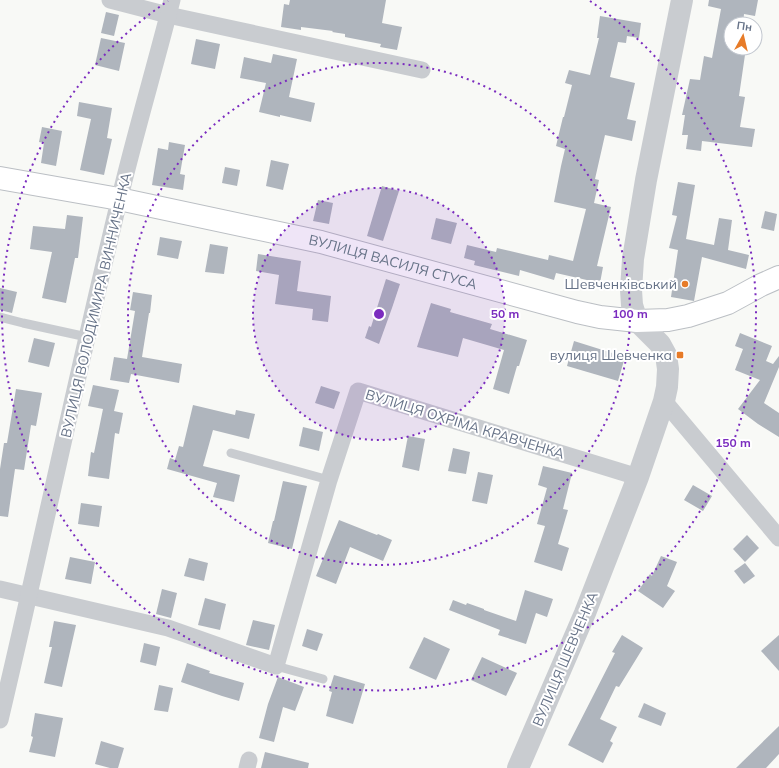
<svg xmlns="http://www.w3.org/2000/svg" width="779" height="768" viewBox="0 0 779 768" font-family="Mulish,sans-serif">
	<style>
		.building { fill: #afb5bd }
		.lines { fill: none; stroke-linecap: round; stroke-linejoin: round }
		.secondary-casing { stroke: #bbbfc4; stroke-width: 24 }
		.service { stroke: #c9ccd0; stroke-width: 9 }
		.minor { stroke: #c9ccd0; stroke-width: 17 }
		.tertiary { stroke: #c9ccd0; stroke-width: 22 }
		.secondary { stroke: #fff; stroke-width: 22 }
		.ring { fill: none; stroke: #7b2cbf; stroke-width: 2; stroke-dasharray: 2 4 }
		.poi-dot { fill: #e77b28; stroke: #fff; stroke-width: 1.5 }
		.labels { text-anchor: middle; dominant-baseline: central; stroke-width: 4; stroke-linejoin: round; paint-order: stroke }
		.street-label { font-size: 14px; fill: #677388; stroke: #fff }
		.poi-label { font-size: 14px; fill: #677388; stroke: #fff; text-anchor: end }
		.centre { fill: #7b2cbf; stroke: #fff; stroke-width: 2 }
		.ring-label { font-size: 12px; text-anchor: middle; font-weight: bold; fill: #7b2cbf; stroke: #fff; stroke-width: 4; stroke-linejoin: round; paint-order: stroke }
	</style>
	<rect width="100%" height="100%" fill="#f8f9f6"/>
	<g class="building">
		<path d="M290 0H386L382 23 402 27 397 50 380 47 381 44 345 37V34L332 32 333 31 301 27V30L281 27 284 4 289 5Z"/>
		<path d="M709 0H758L755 16 744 14 743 24H731V48H746L739 96 745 97 740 127 755 129 752 147 702 141 701 151 686 149 688 135H682L685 115H682L690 79 700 80 704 56 712 58 721 9 708 6Z"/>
		<path d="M106 12 119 15 114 36 101 33Z"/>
		<path d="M600 16 641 23 639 38 627 36 626 43 618 42 610 77 635 83 627 119 636 121 632 141 605 135 595 179 599 180 594 203 611 207 597 266 603 267 600 283 556 273 554 280 520 270 519 276 474 265 475 261 464 258 467 245 496 252 497 248 548 260 549 255 573 261 586 209 554 202 561 166 565 149 556 146 563 117H564L572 85 565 83 569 70 590 75 599 38H597Z"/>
		<path d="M101 38 125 43 119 71 95 65Z"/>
		<path d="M196 39 220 44 215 69 191 64Z"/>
		<path d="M273 54 297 59 289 97 315 103 311 122 280 115V117L259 112 266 83 240 78 244 57 271 63Z"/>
		<path d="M79 102 112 108 107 138 112 139 104 175 80 170 91 119 77 116Z"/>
		<path d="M42 127 62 131 56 166 41 163 44 143 39 142Z"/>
		<path d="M169 142 185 145 180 174 185 175 183 190 152 185 158 148 168 150Z"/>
		<path d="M271 160 289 164 283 190 266 186Z"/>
		<path d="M225 167 240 170 237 186 222 183Z"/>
		<path d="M678 182 695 185 686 239 714 245 719 218 732 220 728 250 749 255 746 269 702 257 694 301 671 297 678 250 669 248 677 216 672 215Z"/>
		<path d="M382 186 399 191 383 241 367 236Z"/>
		<path d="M318 200 333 203 329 224 313 221Z"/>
		<path d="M765 211 777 214 774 231 761 228Z"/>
		<path d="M67 215 83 217 78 258H75L66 303 42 298 52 252 30 249 33 226 65 229Z"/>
		<path d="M436 218 457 223 451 244 431 239Z"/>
		<path d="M160 237 182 241 178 259 157 255Z"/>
		<path d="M210 244 228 247 224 274 205 272Z"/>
		<path d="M258 254 301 261 297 291 331 296 328 322 312 320 313 309 275 304 279 275 256 271Z"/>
		<path d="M386 279 400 284 392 308 379 344 365 338 369 326 371 327Z"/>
		<path d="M0 288 17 292 12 313 0 310Z"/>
		<path d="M133 292 152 295 150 313H149L142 357 182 364 179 383 131 374 129 383 110 380 114 357 127 359 135 311 130 310Z"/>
		<path d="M431 303 451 309 450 312 492 324 490 329 527 340 519 366H517L509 394 493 389 504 350 463 338 458 357 417 347Z"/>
		<path d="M740 333 772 346 766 361 773 364 779 356V367L764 403 779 413V437L758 424 738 409 760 380 735 370 743 349 735 346Z"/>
		<path d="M34 338 55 343 49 367 28 362Z"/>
		<path d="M574 341 625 357 618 381 567 366Z"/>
		<path d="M93 385 119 390 114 411 123 413 119 434 115 433 109 479 88 476 91 452 94 453 103 409 88 406Z"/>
		<path d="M321 386 340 392 334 409 315 403Z"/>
		<path d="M16 389 42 393 36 426 31 425 24 470 15 469 8 517 0 516V469L4 443H7Z"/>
		<path d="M193 405 235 415 236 410 255 414 249 439 213 430 203 466 240 475 234 502 213 497 217 483 167 469 170 458 175 460 179 446 183 447Z"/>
		<path d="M303 427 323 432 319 451 299 446Z"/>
		<path d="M408 436 425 439 419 471 402 467Z"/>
		<path d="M453 448 470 452 466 474 448 471Z"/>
		<path d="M543 466 572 473 563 509 568 510 558 544 569 548 562 571 534 562 545 526 537 524 547 488 538 485Z"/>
		<path d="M478 472 493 475 487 504 472 501Z"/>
		<path d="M283 481 307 486 292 549 268 543 273 521H274Z"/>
		<path d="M693 485 712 496 703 511 684 500Z"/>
		<path d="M81 503 102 506 99 527 78 524Z"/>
		<path d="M339 520 377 535 378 534 392 540 383 561 350 547 336 584 316 576Z"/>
		<path d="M747 535 759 548 745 562 733 549Z"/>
		<path d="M661 556 677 562 667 586 675 591 663 608 638 591 650 574 652 576Z"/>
		<path d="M70 557 95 562 91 584 65 579Z"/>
		<path d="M189 558 208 563 204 581 184 576Z"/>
		<path d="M745 563 755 576 744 584 734 571Z"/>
		<path d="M162 589 177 593 171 618 156 614Z"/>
		<path d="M525 590 553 599 547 617 536 613 526 644 498 635 500 630 449 610 453 600 466 605 467 603 484 609V610L516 621Z"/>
		<path d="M205 598 226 604 220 630 198 625Z"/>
		<path d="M253 620 275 625 269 650 246 645Z"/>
		<path d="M54 621 76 625 62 687 44 683 52 647H49Z"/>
		<path d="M307 629 323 634 317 651 302 646Z"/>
		<path d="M622 635 643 648 619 687 616 686 600 719 617 727 610 741 613 743 603 763 568 745 615 653 612 652Z"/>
		<path d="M779 635V671L761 651Z"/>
		<path d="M424 637 450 649 436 680 409 668Z"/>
		<path d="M144 643 160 647 156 666 140 662Z"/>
		<path d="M482 657 517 673 506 696 471 680Z"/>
		<path d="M187 663 210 671 209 673 244 683 239 701 222 696 181 682Z"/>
		<path d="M334 675 365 684 353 724 326 716 332 692 329 691Z"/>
		<path d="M278 677 304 687 295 711 283 707 274 742 259 738 268 704Z"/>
		<path d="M159 685 173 688 168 712 154 710Z"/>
		<path d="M644 703 666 713 661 726 638 717Z"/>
		<path d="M35 713 63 718 55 757 29 752 33 737 31 736Z"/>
		<path d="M779 726V754L766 768H736Z"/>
		<path d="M101 741 124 748 118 768H110L95 764Z"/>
		<path d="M265 752 309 763 308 768H261Z"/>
	</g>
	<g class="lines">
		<g class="secondary-casing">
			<g id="secondary">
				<path id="s1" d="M0 178 119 199 321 242 577 312 600 317 637 321 668 320 688 316 728 303 761 285 779 277"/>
			</g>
		</g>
		<g class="service">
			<path d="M0 317 23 323 87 337"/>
			<path d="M231 453 329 480"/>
			<path d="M276 666 323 679"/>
		</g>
		<g class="minor">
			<path d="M110 0 168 15 422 70"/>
			<path d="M664 401 779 538"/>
			<path d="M0 589 168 628 276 666 329 480 358 391 638 477"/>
			<path d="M0 720C41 547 77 374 119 201 135 134 155 67 172 0"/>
			<path d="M247 768 249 760"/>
		</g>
		<path class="tertiary" d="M518 768 585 613 638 477 664 401 667 387 668 369 666 355 660 344 637 321 632 305 631 290 633 259 646 180 682 0"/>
		<use href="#secondary" class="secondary"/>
	</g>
	<circle cx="379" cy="314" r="126" fill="#7b2cbf" fill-opacity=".12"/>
	<g class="ring">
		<circle cx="379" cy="314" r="126"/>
		<circle cx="379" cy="314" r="251"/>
		<path d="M590 1A377 377 0 1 1 168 1"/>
	</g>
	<g class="poi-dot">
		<circle cx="685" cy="284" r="4"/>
		<rect x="676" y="351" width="8" height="8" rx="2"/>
	</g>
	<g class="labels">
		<g class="street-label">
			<text stroke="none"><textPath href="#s1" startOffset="402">ВУЛИЦЯ ВАСИЛЯ СТУСА</textPath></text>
			<text transform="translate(96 305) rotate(-77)">ВУЛИЦЯ ВОЛОДИМИРА ВИННИЧЕНКА</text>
			<text transform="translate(465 424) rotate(17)">ВУЛИЦЯ ОХРІМА КРАВЧЕНКА</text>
			<text transform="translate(565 659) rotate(-67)">ВУЛИЦЯ ШЕВЧЕНКА</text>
		</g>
		<g class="poi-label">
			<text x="677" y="284">Шевченківський</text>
			<text x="672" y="355">вулиця Шевченка</text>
		</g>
	</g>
	<circle cx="379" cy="314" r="6" class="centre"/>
	<g class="ring-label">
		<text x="505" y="318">50 m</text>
		<text x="630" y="318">100 m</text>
		<text x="733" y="447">150 m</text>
	</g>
	<g transform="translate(743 36) rotate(8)"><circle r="19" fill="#ffffff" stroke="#c2c7cf"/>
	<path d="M0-3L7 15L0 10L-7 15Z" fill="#e77b28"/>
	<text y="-6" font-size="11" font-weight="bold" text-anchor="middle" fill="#677388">Пн</text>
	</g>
</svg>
